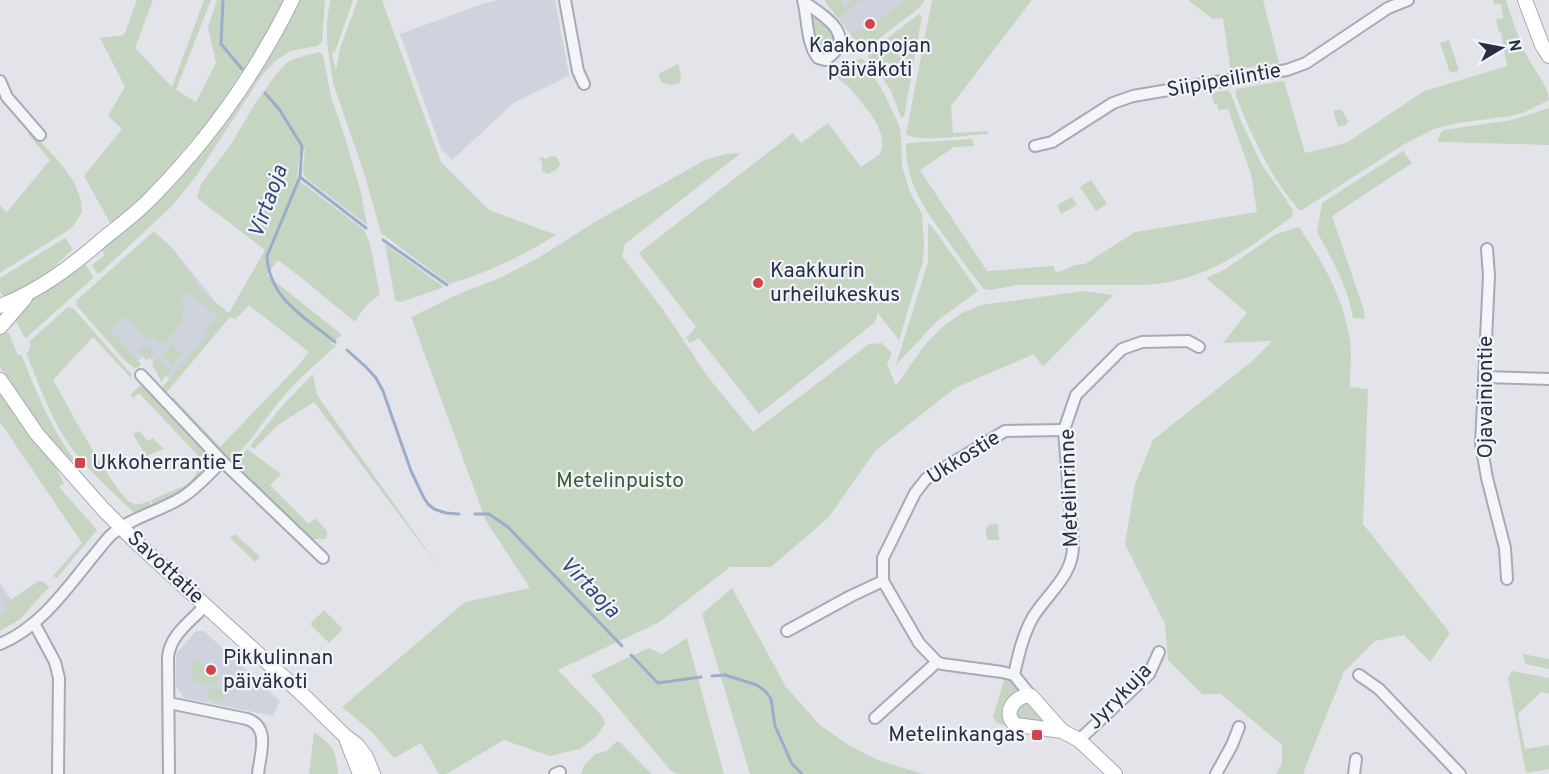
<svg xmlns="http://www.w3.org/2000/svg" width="1549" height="774" viewBox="0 0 1549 774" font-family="Overpass,sans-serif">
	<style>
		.built { fill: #cfd3dd }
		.green { fill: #c5d5c2 }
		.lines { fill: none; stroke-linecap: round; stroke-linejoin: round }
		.stream { stroke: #9cadcb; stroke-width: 3 }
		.street-casing { stroke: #a7aab5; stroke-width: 14 }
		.secondary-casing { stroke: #a7aab5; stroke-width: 16 }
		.street { stroke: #f4f5f9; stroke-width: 10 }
		.secondary { stroke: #fff; stroke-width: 14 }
		.poi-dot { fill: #d24448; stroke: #f1f3f8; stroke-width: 2 }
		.labels { text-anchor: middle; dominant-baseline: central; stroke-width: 4.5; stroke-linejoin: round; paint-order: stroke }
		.poi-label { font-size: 21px; fill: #292f43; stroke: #f1f3f8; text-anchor: start }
		.street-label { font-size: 21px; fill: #292f43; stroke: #f1f3f8 }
		.park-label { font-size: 21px; fill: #395f36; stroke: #f1f3f8 }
		.water-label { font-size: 22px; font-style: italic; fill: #324978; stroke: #f1f3f8 }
	</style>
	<rect width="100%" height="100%" fill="#e2e4ea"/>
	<g class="built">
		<path d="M501 0H555L569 76 515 102 452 160 441 149 400 34 485 3Z"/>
		<path d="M824 0H925L919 8 868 47 864 48 860 47Z"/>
		<path d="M173 249 227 316 173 383 145 354 134 366 101 329Z"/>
		<path d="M0 583 20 613 0 624Z"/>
		<path d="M196 631H204L280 701 273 716 184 698 176 686V654Z"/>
	</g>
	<g class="green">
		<path d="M137 0H153L135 48 172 87 204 0H211L176 90 196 102 216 63 208 27 217 0H286L269 31 211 118 144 196 110 223 84 176 122 129 108 116 125 87 100 38 124 35Z"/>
		<path d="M298 0H325L322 42 317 46 291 51 274 62 260 78 197 175 172 206 100 273H97L92 265 105 255 102 251 115 234 176 176Z"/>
		<path d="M330 0H353L335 52 334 51 332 54 336 71 340 48 358 0H382L441 162 489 210 556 235C522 256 488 273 449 284L381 233 365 176 333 83 327 42V22Z"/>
		<path d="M824 0H844L841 3 845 7 854 0H861L838 18Z"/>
		<path d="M906 0H925L919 8 868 47C860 50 856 41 851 35L852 34 859 28 864 32Z"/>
		<path d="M932 0H1032L951 106 953 133 988 131 987 134C970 135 918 143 906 134Z"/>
		<path d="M1188 0H1263L1279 63 1232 70 1230 67 1223 18 1213 19Z"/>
		<path d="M1493 0H1506C1512 20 1519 39 1528 58 1535 71 1549 87 1549 100L1525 112 1511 116 1458 123 1434 129 1403 145 1302 210H1299C1270 176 1252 137 1236 96V89L1284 81 1305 153 1346 143 1424 91 1507 66 1501 32H1499L1496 19 1503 18 1501 4 1494 5Z"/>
		<path d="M919 14 922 16 904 117H901L890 89 868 57 869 52Z"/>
		<path d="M815 15C825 21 834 32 835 44L827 51 819 52C815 41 811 29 812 17Z"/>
		<path d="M1449 40 1459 70 1450 73 1440 43Z"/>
		<path d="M319 52 323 55 331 97 345 137 361 193 367 225 306 178 303 172 305 148 299 157 297 179 364 230 370 244 380 295C368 302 362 310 355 322L304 280 278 260 267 275 342 335 330 344 337 345C316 364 294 382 277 404 262 423 249 446 229 461L171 403 173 397 220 447 295 369 309 352 249 305 236 319 230 317 166 393 168 395 166 396 161 390 164 385 206 336 203 334 217 316 188 292 180 303 186 308 180 316 184 320 163 345 154 337 149 340 126 315 110 330 141 364 139 367 135 368 127 363 77 306 76 301 154 231 173 249 203 293 229 313 265 250 197 198 201 184 230 146 256 102 277 73 289 61 307 55Z"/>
		<path d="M859 59H863L865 62 884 93 900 128 901 137 902 166 910 192 922 214 924 243 923 261 899 340 877 312V318L874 323 759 414 699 338 690 343 686 338 696 327 639 253 793 133 801 143 828 123 861 167 880 154C890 129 862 104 848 86L843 83 837 77 838 75Z"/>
		<path d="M678 64 681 75 680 82C673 86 669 85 661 82L659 76 660 73Z"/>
		<path d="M1228 90 1230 92 1241 121 1262 165 1293 210 1292 217C1242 252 1209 280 1145 285H1016L991 290 984 289C973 276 963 262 953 248 930 216 905 186 906 145L908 143 972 139 974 146 954 147 920 170 987 271 1053 266 1056 273 1075 265 1085 264 1135 232 1257 212 1251 174 1228 109 1218 110 1217 104H1214L1211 93Z"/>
		<path d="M1549 108V145L1439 142 1438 140 1441 132 1444 130 1512 120Z"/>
		<path d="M1333 110H1342L1348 121 1346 125 1338 127Z"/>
		<path d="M32 132 62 165 74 182 81 200 82 212 72 228 0 273V206L7 212 50 160 28 134Z"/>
		<path d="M1403 151 1412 163 1332 216 1364 310 1365 319 1353 318C1348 287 1332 259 1317 232L1322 203Z"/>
		<path d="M741 153 625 244 622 256 664 311 708 377 753 432 869 344 882 343 892 353 887 364 896 386 923 347 942 327 962 313 981 305 1083 291 1113 295 1043 367 1034 354 955 388 875 451 829 517 771 567H730L658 623 558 670 602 716 605 723 596 737 580 749 550 756 504 740 446 774H439L421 743 394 758 372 732 342 707 465 602 530 588 486 521 411 317 461 293 500 278 538 258 595 222 705 160 725 154Z"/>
		<path d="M551 156 557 157 560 164 556 170 547 174 542 171V162L539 159 542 157 546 159Z"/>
		<path d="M1091 180 1107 204 1096 211 1080 187Z"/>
		<path d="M1072 197 1077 205 1061 214 1057 205Z"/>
		<path d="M928 224 931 225 978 291 937 321 896 365 928 262Z"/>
		<path d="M1299 227C1323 262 1344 298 1350 341 1352 356 1350 372 1350 387L1368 389 1363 524 1450 633 1430 662 1404 635 1375 641 1344 672 1305 768 1304 774H1276L1282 763V745L1221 694H1202L1168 660 1165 624 1125 544 1135 484 1153 440 1251 362 1272 341 1223 343 1247 313 1206 278 1224 270 1276 234Z"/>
		<path d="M65 238 73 249 53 268 11 296 9 294 4 298 0 291V278Z"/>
		<path d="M385 244 444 287 401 302 395 300Z"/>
		<path d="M85 264 93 276V278L26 338 23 335 15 319C35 293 56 279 85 264Z"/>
		<path d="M68 307 74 309 132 375 130 377 93 337 53 380C66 402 114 494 132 503 138 506 143 503 149 501L152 506 135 514C113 492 88 471 70 446 50 417 39 384 26 353L29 351V348L31 345 29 342Z"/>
		<path d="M8 332 18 355 21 354C36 391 50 427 74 459L70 463 57 452 24 407 0 367V334Z"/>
		<path d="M147 344 155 354 146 360 139 351Z"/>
		<path d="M172 344 182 353 172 365 163 355Z"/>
		<path d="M159 358 170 371 161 382 156 371 152 366Z"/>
		<path d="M313 374 317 395 441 570 314 402 278 425 254 449 250 446 282 406Z"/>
		<path d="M141 385 144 386 212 457C212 471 188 490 176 496 169 500 161 503 153 506L151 500 186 485 193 478 204 462 139 393 133 398 131 396V394Z"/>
		<path d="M0 391 51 459 64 483 59 487 97 530 57 578 53 576 82 543 0 422Z"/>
		<path d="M139 431 148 441 153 438 164 449 146 456 133 434Z"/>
		<path d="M247 449 281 474 270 485 309 524 315 518 327 531V537L325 539H311L233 467 234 464Z"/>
		<path d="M998 524 999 540H988L986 535V528L989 525Z"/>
		<path d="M235 534 260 557 255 562 230 538Z"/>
		<path d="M39 581 43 582 49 587 20 619 0 631V616L8 610 4 604Z"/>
		<path d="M732 588 786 687 820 725 850 746 878 760 923 774H750L702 614Z"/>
		<path d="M324 610 343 629 329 643 310 624Z"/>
		<path d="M687 638 724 774H677L670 770 591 675 649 648 662 654Z"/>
		<path d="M1523 654 1549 659V669L1525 664Z"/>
		<path d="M196 658 219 679 216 684C207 685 199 684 191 679L192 662Z"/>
		<path d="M1512 671 1549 678V694L1541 692 1518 714 1525 749 1549 745V769L1526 773 1508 678Z"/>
		<path d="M1005 677 1012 682 1017 690 1010 728 996 722 993 717Z"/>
		<path d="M209 687 225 691 223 701 207 698Z"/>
		<path d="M1027 702 1032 703 1049 724 1019 720 1016 716 1018 706Z"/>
		<path d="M314 732C333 746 336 750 338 774H309Z"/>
		<path d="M617 741 622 744 652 774H581L584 766 595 754 607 751Z"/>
	</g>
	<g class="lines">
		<g class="stream">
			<path d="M223 0 221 44 242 69"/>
			<path d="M265 93 279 109 302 146 300 177 267 256C269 299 305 317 335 342"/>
			<path d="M300 177 366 228"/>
			<path d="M383 240 447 285"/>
			<path d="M347 350 366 367 376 378 383 391 411 471 424 498 428 504 434 509 446 513 459 514"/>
			<path d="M475 514H489L508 527 622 646"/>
			<path d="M631 655 658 683 701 677"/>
			<path d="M712 676 725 675 757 685 766 692 771 699 775 726 792 764 802 774"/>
		</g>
		<g class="street-casing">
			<g id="street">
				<path d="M565 0 578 71 584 84"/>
				<path d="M803 0C808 19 806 42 818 58L825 60C859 37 826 17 804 2"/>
				<path d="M0 81 7 97 40 135"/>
				<path d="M1035 146 1052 142 1113 103 1133 96 1287 70 1306 63 1388 8 1408 0"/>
				<path d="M1487 249 1489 276 1481 444 1487 478 1505 548 1507 579"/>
				<path d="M141 375 222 461 323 558"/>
				<path d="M1484 377 1549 379"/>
				<path d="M34 623 55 662 59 678 58 774"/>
				<path d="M787 631 851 596 883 581"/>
				<path d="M0 644C39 628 65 591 90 560 97 552 104 542 111 535 132 517 158 512 181 498 196 489 209 474 222 461"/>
				<path d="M1014 675C1018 656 1023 634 1033 617 1048 593 1074 575 1073 544L1064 430 1076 395 1122 349 1142 342 1188 341 1199 347"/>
				<path d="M1359 675 1379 689 1460 774"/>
				<path d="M1031 696 1014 675 1002 672 942 664 937 662 919 643 883 581V558L915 493 926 479 1005 431 1064 430"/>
				<path d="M169 703 247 719C271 727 260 754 258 774"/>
				<path d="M875 718 937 662"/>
				<path d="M1079 740 1149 674 1159 652"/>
				<path d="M169 774 168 657C170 635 191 621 205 606"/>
				<path d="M555 774 560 772"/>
				<path d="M1216 774 1232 745 1239 727"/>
				<path d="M1354 774 1356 759"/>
			</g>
		</g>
		<g class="secondary-casing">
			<g id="secondary">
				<path d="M1525 0 1542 45 1549 56"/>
				<path d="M0 306C39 291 72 266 103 239 119 226 137 213 152 197 209 139 256 73 292 0"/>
				<path d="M0 327 25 298"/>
				<path d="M0 380 37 434 103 509 137 543 302 694 345 736 357 745 366 757 373 774"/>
				<path d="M1062 731 1016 725C1001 714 1015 694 1031 696L1062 731 1079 740 1115 774"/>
				<path d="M347 741 360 774"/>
			</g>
		</g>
		<use href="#street" class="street"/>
		<use href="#secondary" class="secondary"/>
	</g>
	<g class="poi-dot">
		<circle cx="870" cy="24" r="6"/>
		<circle cx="758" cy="283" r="6"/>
		<rect x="74" y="457" width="12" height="12" rx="3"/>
		<circle cx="211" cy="670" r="6"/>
		<rect x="1031" y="729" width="12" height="12" rx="3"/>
	</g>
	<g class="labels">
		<g class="poi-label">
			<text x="870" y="46" text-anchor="middle">Kaakonpojan<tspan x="870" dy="24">päiväkoti</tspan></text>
			<text x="770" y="271">Kaakkurin<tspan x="770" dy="24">urheilukeskus</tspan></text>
			<text x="92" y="463">Ukkoherrantie E</text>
			<text x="223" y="658">Pikkulinnan<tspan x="223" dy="24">päiväkoti</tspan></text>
			<text x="1025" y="735" text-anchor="end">Metelinkangas</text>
		</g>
		<g class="street-label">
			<text transform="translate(1224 81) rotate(-10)">Siipipeilintie</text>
			<text transform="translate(1486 397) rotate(-90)">Ojavainiontie</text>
			<text transform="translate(964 458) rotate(-32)">Ukkostie</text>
			<text transform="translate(1070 488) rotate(-92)">Metelinrinne</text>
			<text transform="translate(165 568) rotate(43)">Savottatie</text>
			<text transform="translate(1120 697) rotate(-46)">Jyrykuja</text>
		</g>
		<g class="park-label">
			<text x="620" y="481">Metelinpuisto</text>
		</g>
		<g class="water-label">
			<text transform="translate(269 202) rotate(-70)">Virtaoja</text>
			<text transform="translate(589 588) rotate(46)">Virtaoja</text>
		</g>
	</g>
	<g transform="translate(1501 48) rotate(80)" stroke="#f1f3f8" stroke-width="4.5" paint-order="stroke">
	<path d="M0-4.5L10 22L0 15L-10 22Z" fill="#292f43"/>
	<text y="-9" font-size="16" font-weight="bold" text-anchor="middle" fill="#292f43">N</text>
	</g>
</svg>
